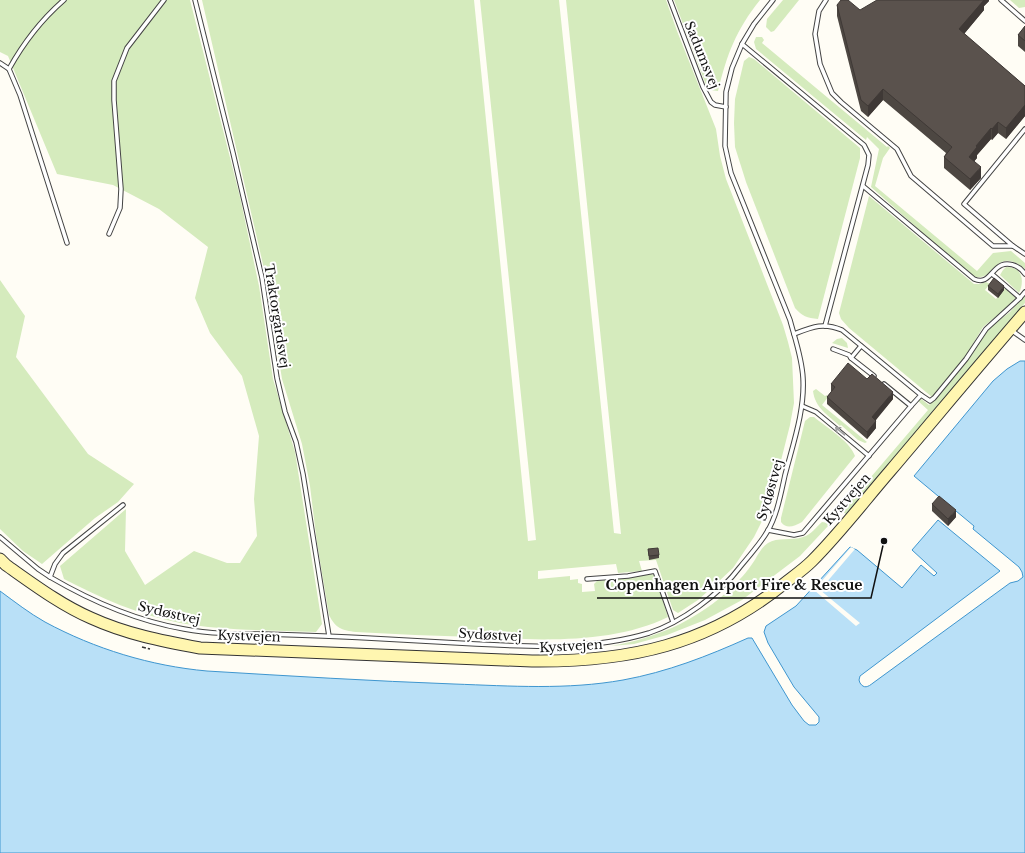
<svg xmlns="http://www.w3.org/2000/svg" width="1025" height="853" viewBox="0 0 1025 853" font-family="'Libre Baskerville',serif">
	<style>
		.green { fill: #d5ebbd }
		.water { fill: #b9e0f7; stroke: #3f96cf }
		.pier { fill: #fffdf5 }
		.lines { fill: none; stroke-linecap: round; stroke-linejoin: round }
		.lane-casing { stroke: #444; stroke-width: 5.5 }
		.secondary-casing { stroke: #333; stroke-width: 13 }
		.path { stroke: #333; stroke-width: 1.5; stroke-dasharray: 4 2; stroke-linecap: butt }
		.lane { stroke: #fff; stroke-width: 3.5 }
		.secondary { stroke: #fff6b0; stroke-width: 11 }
		.wall { fill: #4d4742 }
		.shaded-wall { fill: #3f3936 }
		.building { fill: #5a524d; stroke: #3f3936 }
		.oneway { stroke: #a0a0a0 }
		.labels { text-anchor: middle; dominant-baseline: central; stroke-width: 4; stroke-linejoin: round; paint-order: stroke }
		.street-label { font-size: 13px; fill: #111; stroke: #fff }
		.leader { fill: none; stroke: #111; stroke-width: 1.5 }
		.callout-dot { fill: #111; stroke: #fff; stroke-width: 1.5 }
		.callout-label { font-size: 14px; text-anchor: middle; font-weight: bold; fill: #111; stroke: #fff; stroke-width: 4; stroke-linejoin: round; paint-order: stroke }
	</style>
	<rect width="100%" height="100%" fill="#fffdf5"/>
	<g class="green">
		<path d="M0 0H190L240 197 259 286 273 379 295 452 322 624 316 632C272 630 224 631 180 623 139 615 101 598 64 579L60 566 126 509 125 551 145 585 194 551 227 563H240L257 536 254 499 259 436 242 376 210 333 195 298 208 247 159 209 113 185 57 174 8 56 0 52Z"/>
		<path d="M202 0H474L528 541 536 540 480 0H559L614 533 621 534 566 0H666L677 31 716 129 720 156 726 179 783 325 788 342 792 358 794 403 790 425 772 496 764 517 754 537 733 568 717 583 698 600 678 613 673 610 656 560 639 561 642 571 618 573 616 564 538 571V579L570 576V580L578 579V583L582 584V592L595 591 594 584 597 581 652 574 655 576 668 617C611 645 537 640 474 637 435 636 395 634 356 632 342 630 336 629 329 615L317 543 310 486 302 444 282 379 265 273Z"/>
		<path d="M674 0H760C736 30 727 54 718 91L710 90 706 85Z"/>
		<path d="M783 0H799L774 31 771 32 766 27 767 19Z"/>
		<path d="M1010 0H1025V7L1019 8Z"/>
		<path d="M756 37H762L764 40 762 43 887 147 888 146 890 148 883 158 875 186 977 271 993 253 1011 251 1025 263V269C993 243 996 287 970 275L871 187 879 149 867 137 866 140 756 49 754 42Z"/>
		<path d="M749 57 754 59 860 148V158L818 319C807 318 802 316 795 308L746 182 735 147 734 123 735 99 744 61Z"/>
		<path d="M869 196 974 284H980L986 282 990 284 985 290 996 299 1005 288 1016 298 1003 311 983 327 964 359 932 397 849 328 841 319 839 313Z"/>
		<path d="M1006 267C1022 266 1025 281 1019 293L1000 275 1003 270Z"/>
		<path d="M0 280 25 316 16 357 88 454 134 484 118 502 95 518 42 564 23 551 0 529Z"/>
		<path d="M1025 294V303L847 515 842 511 928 410 918 401 920 398 929 405 969 358 986 330 1010 312Z"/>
		<path d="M842 338 847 343 848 348 832 343 837 339Z"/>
		<path d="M816 389 825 396 827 395 828 397 822 405 867 442 865 443 858 440 841 425 840 426C828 415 815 408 813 391Z"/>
		<path d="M810 417H814C826 427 850 441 855 456L802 522C794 526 787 530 781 522V518L805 421Z"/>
		<path d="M822 522 828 523 829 525 800 556 742 600 705 620 667 635 634 644 611 646C660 638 706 616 740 579 744 575 747 571 750 567 756 560 760 548 768 543 777 537 792 541 803 537 811 535 816 527 822 522Z"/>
	</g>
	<path class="water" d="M1020 361H1025V853H0V591C15 602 29 613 45 622 95 649 151 666 207 671 290 676 372 681 454 684 511 686 567 690 623 680 667 672 708 656 748 638H752L792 705 804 721 809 725H816L819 722V717L794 687 768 643 764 632 766 626 796 606 850 547 857 550 902 588 921 565 934 576 937 573 912 550 938 520 1000 571 860 676 859 680 860 683C864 689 868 687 873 683L1010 583 1018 581 1023 577 1022 572 1019 567 973 529 974 526 914 476 993 381 1007 369Z"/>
	<path class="pier" d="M851 547 855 549 820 590 860 623 856 626 814 590Z"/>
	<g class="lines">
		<g class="lane-casing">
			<g id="lane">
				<path d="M195 0 233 153 262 278 277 378 285 412 296 442 303 474 329 636"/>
				<path d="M670 0 703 87 711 102 715 105 726 107"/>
				<path d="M826 0 819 11 815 34 820 64 832 93 841 102 897 149 911 176 993 246H1013L964 204 1025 129"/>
				<path d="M1001 0 1025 21"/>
				<path d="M742 44 864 145 869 155 868 165 825 326"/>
				<path d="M0 63 9 69 20 95 67 243"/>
				<path d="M9 69C24 42 41 20 64 0"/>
				<path d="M863 186 974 279C986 284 989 275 997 268 1006 260 1019 265 1025 274"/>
				<path d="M109 234 120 208 121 189 114 100V81L127 48 164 0"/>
				<path d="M1013 246 1025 254"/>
				<path d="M992 274 1020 298"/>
				<path d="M1011 330 1025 340"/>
				<path d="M794 334C812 327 823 322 842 330L921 395 911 406"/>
				<path d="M861 346 851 358 874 376"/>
				<path d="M833 349 849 355 851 358"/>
				<path d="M921 395 930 401 934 398 966 359 986 329 1020 298 1025 292"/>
				<path d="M802 406 816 412 869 456"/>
				<path d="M123 505 63 553 55 564 50 577C91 601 137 621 184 629 210 634 236 634 263 634 298 635 332 636 367 638 403 640 440 642 476 644 533 647 593 650 649 633 682 622 719 595 740 567 749 556 760 544 767 532 777 516 781 493 785 475 793 444 805 410 803 378 802 358 795 339 790 320L731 173 725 146 726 92 732 68 742 44 754 24 773 0"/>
				<path d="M768 530 794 535 803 533 911 406 884 384"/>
				<path d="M0 537 38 569 50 577"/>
				<path d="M587 579 628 576 655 571 673 622"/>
			</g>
		</g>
		<g class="secondary-casing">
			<path id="secondary" d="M0 559 6 565C33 584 61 605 91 618 126 634 162 641 200 648L532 661C629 662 708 645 785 583 794 576 804 569 812 561 840 533 865 500 891 470 936 417 980 364 1025 312"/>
		</g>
		<g class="path">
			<path d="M816 585 817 587"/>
			<path d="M142 647 150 649"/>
		</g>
		<use href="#lane" class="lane"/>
		<use href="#secondary" class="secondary"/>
	</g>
	<g class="wall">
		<path d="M989 0V1L984 6V10L964 34 1025 86V116L1006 139 998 133 992 140 991 139 977 155V158L974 161 981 178 970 190 944 168V157L946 153 883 100 868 117 861 111 837 16V5L860 10Z"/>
		<path d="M1025 26V52L1018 46V35Z"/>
		<path d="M988 286 1004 290 998 298 988 290Z"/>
		<path d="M867 379 893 399 875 420 876 428 867 439 827 404V397L832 391H831V384Z"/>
		<path d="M932 504 956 517 948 526 932 511Z"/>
		<path d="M648 549 659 555V558L649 560Z"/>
	</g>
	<g class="shaded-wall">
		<path d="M982 0H989V1L984 6V10L959 40V29Z"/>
		<path d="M883 89V100L868 117V106Z"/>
		<path d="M1025 105V116L1006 139V128Z"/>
		<path d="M998 122V133L992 140V129Z"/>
		<path d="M991 128V139L977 155V158L969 168V157L976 146Z"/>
		<path d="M981 167V178L970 190V179Z"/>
		<path d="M1004 286V290L998 298V294Z"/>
		<path d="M893 392V399L872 425V417Z"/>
		<path d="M876 421V428L867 439V432Z"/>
		<path d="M956 510V517L948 526V519Z"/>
	</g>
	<g class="building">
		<path d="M841 0H848L860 10 877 0H984L959 29 1025 86V105L1006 128 998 122 992 129 991 128 976 146 977 147 969 157 981 167 970 179 944 157 952 147 883 89 868 106 861 100 837 5Z"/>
		<path d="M1025 26V41L1018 35Z"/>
		<path d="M994 278 1004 286 998 294 988 286Z"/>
		<path d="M848 363 867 379 872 374 893 392 872 417 876 421 867 432 827 397 835 387 831 384Z"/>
		<path d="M939 496 956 510 948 519 932 504Z"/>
		<path d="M658 548 659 555 649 556 648 549Z"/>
	</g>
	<defs><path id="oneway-shaft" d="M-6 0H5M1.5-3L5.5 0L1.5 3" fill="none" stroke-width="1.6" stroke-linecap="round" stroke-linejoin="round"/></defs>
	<use class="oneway" href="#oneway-shaft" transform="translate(840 431) rotate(-140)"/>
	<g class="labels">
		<g class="street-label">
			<text transform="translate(702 55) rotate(68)">Sadumsvej</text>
			<text transform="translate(277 316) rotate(81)">Traktorgårdsvej</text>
			<text transform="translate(770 490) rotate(-74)">Sydøstvej</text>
			<text transform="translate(847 499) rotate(-49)">Kystvejen</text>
			<text transform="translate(169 613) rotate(13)">Sydøstvej</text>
			<text transform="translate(490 635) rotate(3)">Sydøstvej</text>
			<text transform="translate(249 636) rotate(2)">Kystvejen</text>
			<text transform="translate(571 646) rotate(-3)">Kystvejen</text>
		</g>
	</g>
	<path class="leader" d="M884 541L871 598H597"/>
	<circle class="callout-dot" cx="884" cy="541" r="4"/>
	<g class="callout-label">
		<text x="734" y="590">Copenhagen Airport Fire &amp; Rescue</text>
	</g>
</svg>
